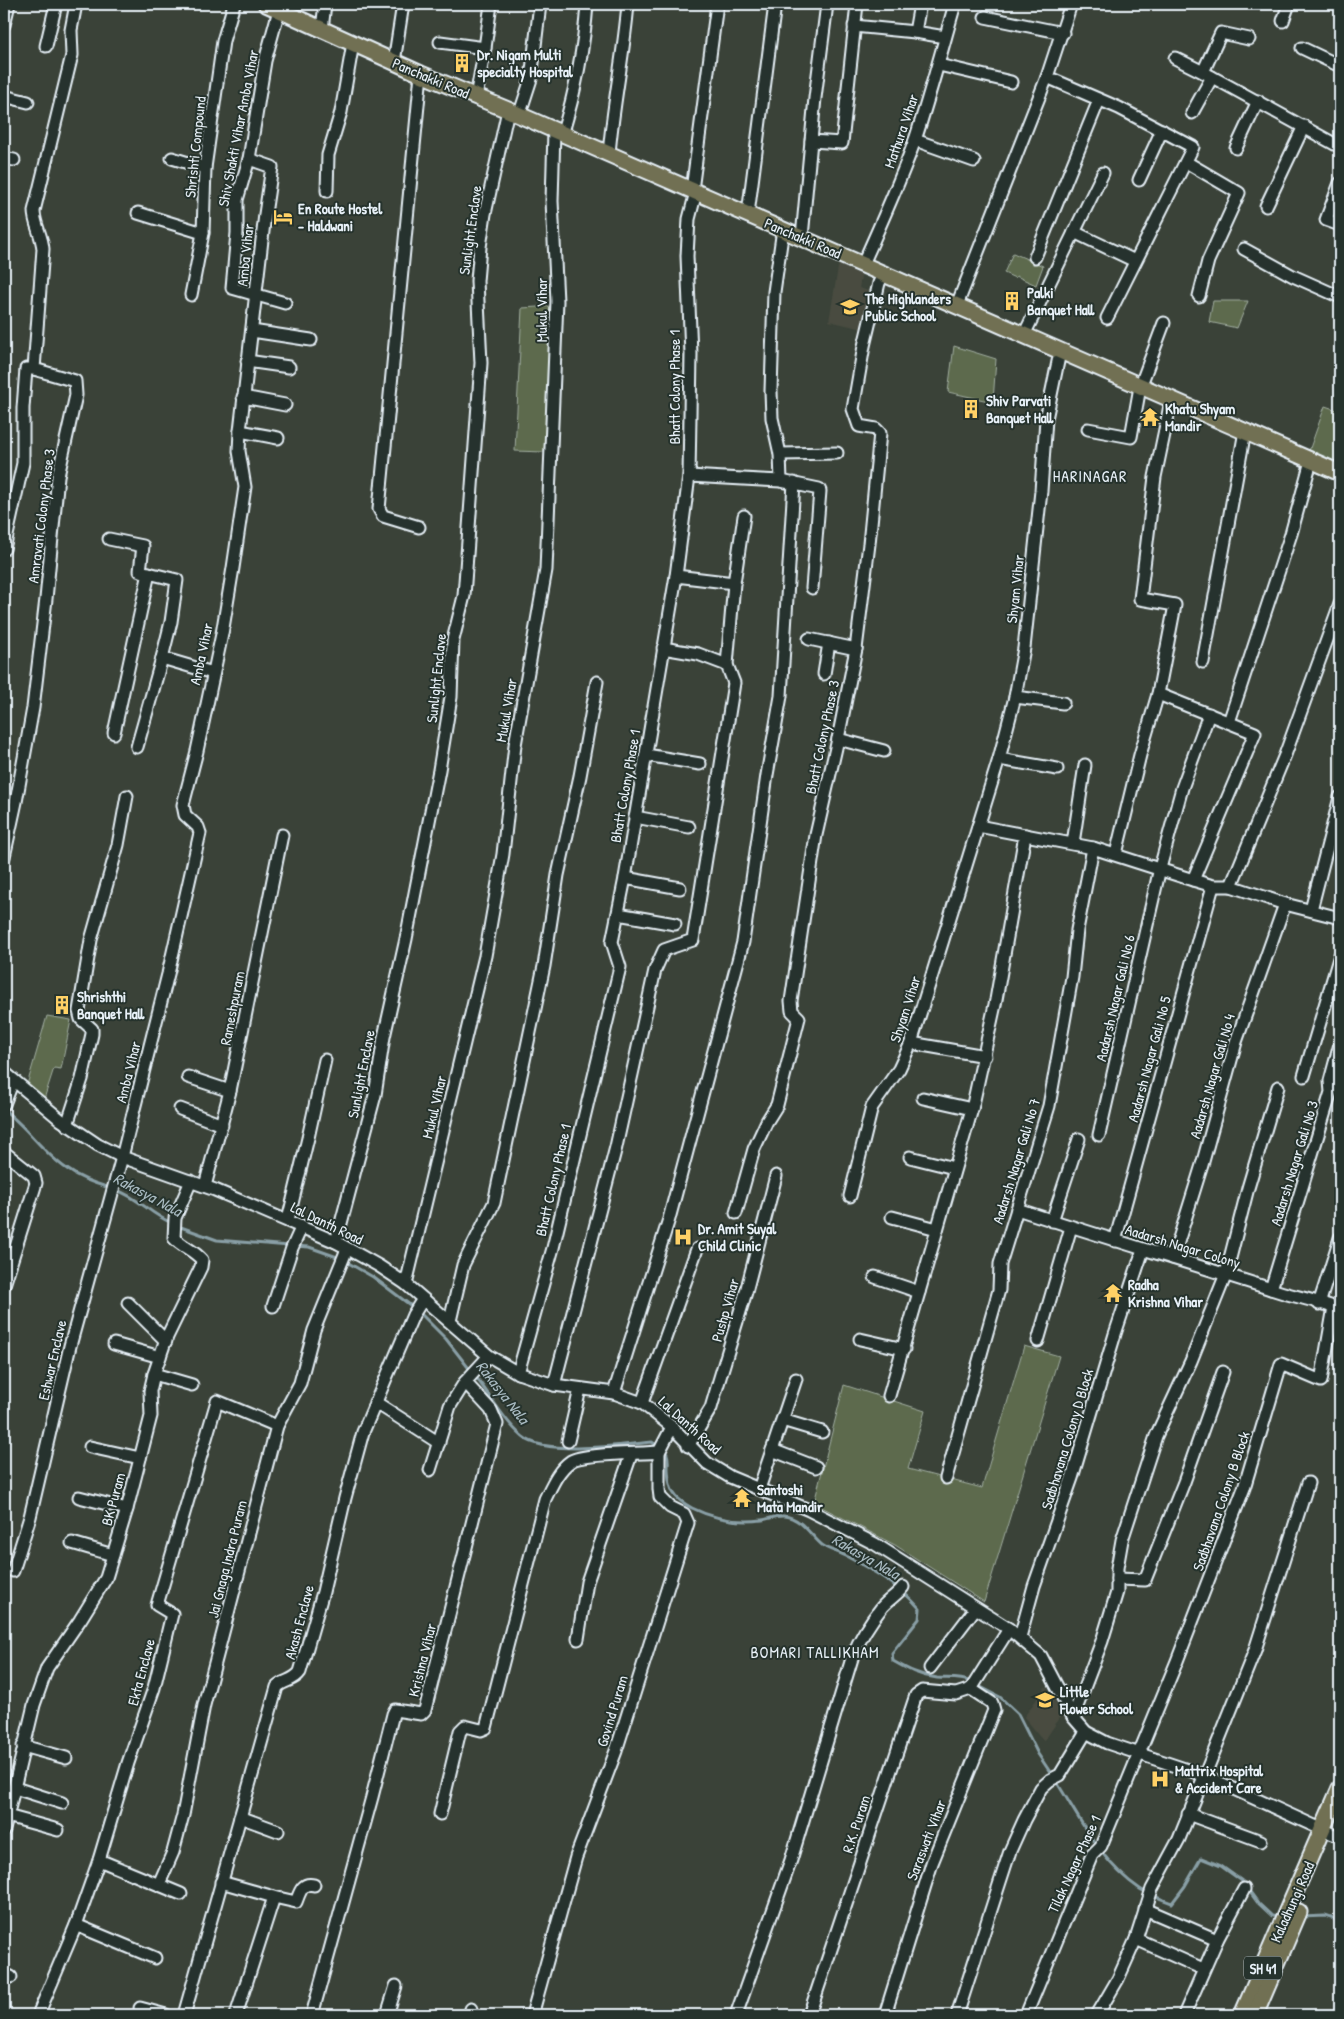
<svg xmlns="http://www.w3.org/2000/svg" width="1344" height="2019" viewBox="0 0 1344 2019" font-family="'Patrick Hand',sans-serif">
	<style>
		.built { fill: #484c40 }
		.green { fill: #5d6b4d; stroke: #a2aea2 }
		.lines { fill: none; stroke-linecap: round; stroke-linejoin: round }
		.stream { stroke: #899fa6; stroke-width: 3 }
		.minor-casing { stroke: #e8f1f8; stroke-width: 15 }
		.major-casing { stroke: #e8f1f8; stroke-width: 19 }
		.minor { stroke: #26332d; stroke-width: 11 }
		.major { stroke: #716f52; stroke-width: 15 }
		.labels { text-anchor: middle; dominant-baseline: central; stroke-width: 4; stroke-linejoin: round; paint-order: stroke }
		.shield { fill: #26332d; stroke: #aeb8bb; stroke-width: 1 }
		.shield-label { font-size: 14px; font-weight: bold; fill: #e8f1f8 }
		.poi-label { font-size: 15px; font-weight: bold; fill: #e8f1f8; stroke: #26332d; text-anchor: start }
		.street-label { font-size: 15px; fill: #e8f1f8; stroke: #26332d }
		.neighbourhood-label { font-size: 16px; letter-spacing: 1px; fill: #e8f1f8; stroke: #26332d }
		.water-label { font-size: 16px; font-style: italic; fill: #a8bac1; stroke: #26332d }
	</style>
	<rect width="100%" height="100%" fill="#3a4238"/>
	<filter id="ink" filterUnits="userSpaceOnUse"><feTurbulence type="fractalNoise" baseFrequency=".02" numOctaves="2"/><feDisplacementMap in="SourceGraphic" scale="10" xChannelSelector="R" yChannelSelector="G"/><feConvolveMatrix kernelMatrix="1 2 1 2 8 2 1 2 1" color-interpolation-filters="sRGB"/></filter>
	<g filter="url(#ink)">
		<g class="built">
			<path d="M839 262 862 272 859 288 872 292 863 329 829 321Z"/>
			<path d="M1046 1686 1062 1715 1044 1741 1024 1717Z"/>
		</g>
		<g class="green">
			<path d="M1013 253 1043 266 1036 285 1016 276 1015 278 1004 273Z"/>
			<path d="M1213 301H1248L1237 328 1209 322Z"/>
			<path d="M553 306 544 452 515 451 522 308Z"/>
			<path d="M954 346 996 359 993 402 948 392Z"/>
			<path d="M1325 406 1340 411V465L1309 451Z"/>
			<path d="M47 1016 71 1020 61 1069 54 1068 44 1099 27 1085Z"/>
			<path d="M1024 1346 1059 1356 984 1602 895 1545 814 1503 844 1385 925 1411 908 1469 982 1488Z"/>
		</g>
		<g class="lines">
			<g class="stream">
				<path d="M4 1110C27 1127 43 1153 67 1169 79 1178 96 1184 110 1188"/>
				<path d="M116 1190C138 1197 151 1215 172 1223"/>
				<path d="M178 1226 217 1240 289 1246"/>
				<path d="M295 1246 309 1247 340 1258"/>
				<path d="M345 1261 373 1277 414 1308"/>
				<path d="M419 1312 446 1339 471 1371"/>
				<path d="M475 1376C490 1395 504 1421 523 1437 546 1456 622 1445 652 1442 657 1446 664 1449 667 1454 669 1459 668 1464 668 1469 669 1490 673 1498 692 1508 714 1519 738 1523 762 1520 769 1519 777 1515 784 1516 802 1518 810 1535 822 1545 829 1550 839 1552 846 1556 872 1570 901 1586 920 1609L919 1619 892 1653 893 1661C907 1669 920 1676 937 1678 948 1679 960 1677 971 1682"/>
				<path d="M977 1685 1000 1697 1018 1714 1038 1754 1052 1775"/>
				<path d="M1056 1781C1081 1820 1100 1862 1140 1889 1149 1895 1162 1899 1172 1903L1185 1886 1201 1858 1221 1866 1242 1881 1258 1903 1272 1916 1280 1917"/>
				<path d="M1301 1917 1325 1916 1340 1921"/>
			</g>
			<g class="minor-casing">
				<g id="minor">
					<path d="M279 10 265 61 249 159 237 200V233L232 288 285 303"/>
					<path d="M985 17 1063 33"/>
					<path d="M1283 21 1289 4"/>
					<path d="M4 25 9 4"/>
					<path d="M854 26 915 32 945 37"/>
					<path d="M322 29 325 4"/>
					<path d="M915 32 920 4"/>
					<path d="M1249 39 1221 33 1203 72 1340 147"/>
					<path d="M440 42 485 48"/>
					<path d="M46 46 56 4"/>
					<path d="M1302 48 1340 66"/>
					<path d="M1175 58 1203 72"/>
					<path d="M394 62 403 4"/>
					<path d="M939 65 1011 82"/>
					<path d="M1047 77 1119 108 1193 147 1107 318"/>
					<path d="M4 96 28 102"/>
					<path d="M476 97 485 48 491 4"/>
					<path d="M1192 113 1212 77"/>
					<path d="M519 116 531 79 540 4"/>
					<path d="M562 135C575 93 584 48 587 4"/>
					<path d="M915 140 974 161"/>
					<path d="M811 141 842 143 857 4"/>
					<path d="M1236 148 1258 101"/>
					<path d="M609 154C613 104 624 54 628 4"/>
					<path d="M4 158 14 160"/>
					<path d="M172 158 205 168"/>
					<path d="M1186 162 1239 193 1208 261 1199 296"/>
					<path d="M1139 180 1162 130"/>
					<path d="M1340 183 1326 220 1340 225"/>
					<path d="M692 190 717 4"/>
					<path d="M327 191 328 155 341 112 353 43"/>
					<path d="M1266 206 1304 126"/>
					<path d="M138 213 203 233"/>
					<path d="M748 214 775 4"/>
					<path d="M1074 232 1135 261"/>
					<path d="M802 237 815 98 827 4"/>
					<path d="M1244 249 1293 276 1340 297"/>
					<path d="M1035 257 1099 100"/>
					<path d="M863 264C881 223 900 182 915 140 930 95 942 49 955 4"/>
					<path d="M191 295 203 233 205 168 223 41 234 4"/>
					<path d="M957 305 1047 77 1071 4"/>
					<path d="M252 331 311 340"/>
					<path d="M1024 335 1103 173"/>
					<path d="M247 361 289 367"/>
					<path d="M243 397 285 405"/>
					<path d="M1088 429 1131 437 1140 387 1164 323"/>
					<path d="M240 431 278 438"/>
					<path d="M780 454 837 453"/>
					<path d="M689 476 781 481 819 489 820 491 812 588"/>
					<path d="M781 481 780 454 772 418 771 391 774 292 783 229"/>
					<path d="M419 527 383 516 379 509 421 74"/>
					<path d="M109 539 143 546 140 571 177 580 171 622 162 658 137 747"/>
					<path d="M4 549 23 463V408L26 369H34"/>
					<path d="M676 576 734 583"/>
					<path d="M809 639 856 649"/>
					<path d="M663 648 698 654 727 665"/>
					<path d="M162 658 213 673"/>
					<path d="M1203 662 1245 431"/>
					<path d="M824 674 829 643"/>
					<path d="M1158 694 1255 733 1193 880"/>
					<path d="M1015 697 1063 703"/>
					<path d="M1229 722 1291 534 1311 461"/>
					<path d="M114 733 149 573"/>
					<path d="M838 739 884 751"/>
					<path d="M646 755 700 764"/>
					<path d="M999 759 1057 769"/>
					<path d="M635 817 689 827"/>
					<path d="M978 826 1093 848 1193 880 1213 886H1231L1285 904 1340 918"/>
					<path d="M1073 843 1085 765"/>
					<path d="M1116 854 1140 755 1158 694 1175 605 1140 599 1155 477 1171 401"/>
					<path d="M4 857 16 802 33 708 46 599 58 476 76 395 75 381 34 369 43 249C42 235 34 224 34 211L72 55 71 30 76 4"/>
					<path d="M625 878 680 888"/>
					<path d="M1231 886 1285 755 1340 604"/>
					<path d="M1311 910 1340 797"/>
					<path d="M618 914 675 924"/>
					<path d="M911 1043 985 1056"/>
					<path d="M4 1072 61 1120 98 1145 122 1157 215 1190 336 1242 379 1266 406 1284 489 1356 518 1373 554 1385 614 1393 642 1403 672 1427 707 1463 730 1477 809 1510 875 1544 1009 1629 1041 1656 1073 1717 1086 1732 1107 1743 1203 1775 1332 1834"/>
					<path d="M1304 1076 1340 955"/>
					<path d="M188 1077 230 1091"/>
					<path d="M923 1098 972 1109"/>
					<path d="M4 1104 13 1081"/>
					<path d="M180 1109 222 1125"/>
					<path d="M67 1125 82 1079 92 1034V1029L81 1019 79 1011 91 940 118 845 127 796"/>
					<path d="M1099 1135 1160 868 1182 788 1209 714"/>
					<path d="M4 1152 34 1176 36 1183 4 1285"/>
					<path d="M910 1157 954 1168"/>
					<path d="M205 1186 230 1091 282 835"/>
					<path d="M850 1196 872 1107 899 1069 911 1043 999 759 1015 697 1024 648 1041 491 1046 419 1060 352"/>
					<path d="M1017 1209C1102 1237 1187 1262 1271 1289 1293 1297 1319 1300 1340 1310"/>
					<path d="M736 1213 754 1149 767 1121 777 1105 799 1018 792 1011 791 1001 816 835 838 739 856 649 869 544 880 433 876 429 859 426 853 409 864 346 879 283 884 273"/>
					<path d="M892 1217 937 1229"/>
					<path d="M288 1220 308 1138 325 1060"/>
					<path d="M1052 1221 1079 1139"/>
					<path d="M1115 1241 1213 886"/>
					<path d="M336 1242 375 1095 384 1037 406 939 439 770 451 697 453 640 464 596 481 363 477 281 480 247 485 214 508 110"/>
					<path d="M1173 1258 1202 1165 1236 1042 1285 904"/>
					<path d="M875 1277 919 1292"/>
					<path d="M406 1284 485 956 503 854 515 745 546 570 557 301 552 201 554 131"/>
					<path d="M1271 1289 1331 1092 1330 1081 1340 1044"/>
					<path d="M128 1303 166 1341"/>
					<path d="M1319 1304 1340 1238"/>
					<path d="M273 1306 292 1248 302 1226"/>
					<path d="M450 1321 463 1265 494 1203 544 966 558 875 580 776 597 682"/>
					<path d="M860 1339 904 1349"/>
					<path d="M1038 1341 1071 1227"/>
					<path d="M114 1344 160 1357"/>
					<path d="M518 1373 553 1248 620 967 612 942 625 878 676 576 689 476 691 354 687 256 689 219 696 192"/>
					<path d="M154 1374 192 1385"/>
					<path d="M554 1385 616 1147 655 970 664 950 693 940 734 683 727 665 734 583 744 516"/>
					<path d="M614 1393 669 1219 743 942 767 775 781 696 794 483"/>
					<path d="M889 1396 972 1109 996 1000 1025 835"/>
					<path d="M375 1402 439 1443"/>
					<path d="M642 1403 697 1249"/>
					<path d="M782 1420 822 1432"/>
					<path d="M568 1441 580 1389"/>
					<path d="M688 1446 711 1408 718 1384 746 1292 776 1176"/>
					<path d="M90 1447 140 1458"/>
					<path d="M772 1450 816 1467"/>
					<path d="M430 1470 450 1406 465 1382"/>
					<path d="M946 1478 999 1290 1000 1264 1049 1106 1072 977 1077 930 1093 848"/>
					<path d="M759 1489 796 1379"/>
					<path d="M79 1497 127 1509"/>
					<path d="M72 1543 113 1555"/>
					<path d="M13 1571 30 1517 70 1346 122 1157 168 974 200 833 198 827 185 815 183 805 197 751 222 634 233 568 245 487 239 451 240 431 265 214 272 167 249 159"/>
					<path d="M1117 1579 1145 1580 1184 1482 1223 1372"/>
					<path d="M1020 1637 1034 1586 1072 1478 1115 1334 1143 1250"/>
					<path d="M578 1639 587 1582 631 1455"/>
					<path d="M930 1668 975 1609"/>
					<path d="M971 1689 1009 1629"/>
					<path d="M1073 1717 1102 1641 1117 1592V1568L1122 1540 1156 1436 1191 1361 1226 1274 1248 1188 1278 1087"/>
					<path d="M23 1746 66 1758"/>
					<path d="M15 1788 62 1803"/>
					<path d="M440 1814 460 1731 465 1726 481 1730 486 1728 545 1499C552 1485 558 1470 571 1461 583 1453 642 1454 659 1452"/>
					<path d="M1188 1814 1261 1841"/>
					<path d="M7 1816 58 1830"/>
					<path d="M240 1817 278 1831"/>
					<path d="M4 1830 34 1705 47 1668 80 1620 106 1578 127 1509 151 1416 150 1391 154 1374 166 1339 201 1267 202 1260C194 1250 182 1247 174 1238L175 1218 191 1181"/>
					<path d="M99 1860 181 1894"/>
					<path d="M221 1882 274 1897 236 2015"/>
					<path d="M159 1884 173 1852 183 1815 204 1705 277 1426 300 1383 314 1330 347 1249"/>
					<path d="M274 1897 296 1902C300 1892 302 1882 314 1885"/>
					<path d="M1145 1909 1217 1940"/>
					<path d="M76 1925 155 1958"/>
					<path d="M1136 1939 1203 1969"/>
					<path d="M4 1974 11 1977"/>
					<path d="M140 2008 166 2015"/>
					<path d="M38 2015 76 1925 99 1860 128 1763 154 1688 172 1614 157 1605 217 1401 277 1426"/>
					<path d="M184 2015 277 1687C284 1680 294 1681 300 1672L323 1592 345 1498 363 1432 413 1315 423 1299"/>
					<path d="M312 2015 372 1797 393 1714 395 1710 421 1714 425 1710 497 1424 491 1410 465 1382 489 1356"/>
					<path d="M387 2015 396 1986"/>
					<path d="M470 2015 471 2009"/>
					<path d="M532 2015 576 1857 616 1751 688 1523 684 1514 670 1507 660 1497 659 1489V1452L672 1427"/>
					<path d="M736 2015 791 1860 853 1655C860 1638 871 1621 882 1607 889 1599 897 1595 903 1587"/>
					<path d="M809 2015 916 1695 922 1691 956 1694 971 1689"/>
					<path d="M885 2015 932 1863 994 1710 992 1703 971 1689"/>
					<path d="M957 2015 1010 1851 1024 1820 1041 1788 1050 1780 1060 1775 1086 1732"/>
					<path d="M1026 2015 1092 1855 1101 1846 1177 1661 1244 1488 1281 1364 1321 1381 1334 1307"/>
					<path d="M1097 2015 1118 1979 1136 1939 1152 1889 1179 1839 1255 1650 1308 1483"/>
					<path d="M1184 2015 1217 1940 1244 1889"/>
				</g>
			</g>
			<g class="major-casing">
				<g id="major">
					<path d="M266 4 421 74 508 110 1340 473"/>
					<path d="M1242 2015 1340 1788"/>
					<path d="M1255 2015 1299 1912"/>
				</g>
			</g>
			<use href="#minor" class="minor"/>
			<use href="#major" class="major"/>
		</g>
	</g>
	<defs>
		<g id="building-bare" transform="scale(1.5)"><path d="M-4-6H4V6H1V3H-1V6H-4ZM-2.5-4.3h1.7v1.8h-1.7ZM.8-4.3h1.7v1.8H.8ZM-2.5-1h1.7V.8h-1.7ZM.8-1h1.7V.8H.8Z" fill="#ffd166" stroke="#26332d" stroke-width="2.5" paint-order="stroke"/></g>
		<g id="hotel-bare" transform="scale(1.5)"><path d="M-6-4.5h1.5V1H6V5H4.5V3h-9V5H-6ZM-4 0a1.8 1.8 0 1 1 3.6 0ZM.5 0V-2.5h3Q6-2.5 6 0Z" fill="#ffd166" stroke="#26332d" stroke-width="2.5" paint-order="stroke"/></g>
		<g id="school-bare" transform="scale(1.5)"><path d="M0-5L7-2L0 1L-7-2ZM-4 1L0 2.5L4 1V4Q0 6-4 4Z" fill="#ffd166" stroke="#26332d" stroke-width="2.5" paint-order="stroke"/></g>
		<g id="temple-bare" transform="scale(1.5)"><path d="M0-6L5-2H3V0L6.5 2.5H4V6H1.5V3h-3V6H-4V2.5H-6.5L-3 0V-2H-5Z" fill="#ffd166" stroke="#26332d" stroke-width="2.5" paint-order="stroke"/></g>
		<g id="hospital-bare" transform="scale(1.5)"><path d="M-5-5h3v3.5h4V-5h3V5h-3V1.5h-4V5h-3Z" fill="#ffd166" stroke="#26332d" stroke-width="2.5" paint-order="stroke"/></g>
	</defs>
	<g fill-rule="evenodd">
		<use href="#building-bare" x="462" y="63"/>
		<use href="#hotel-bare" x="283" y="217"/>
		<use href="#building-bare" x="1012" y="301"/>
		<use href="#school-bare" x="850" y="307"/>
		<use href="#building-bare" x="971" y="409"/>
		<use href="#temple-bare" x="1150" y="417"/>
		<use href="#building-bare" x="62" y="1005"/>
		<use href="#hospital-bare" x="683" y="1237"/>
		<use href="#temple-bare" x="1113" y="1293"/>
		<use href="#temple-bare" x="742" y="1498"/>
		<use href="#school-bare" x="1045" y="1700"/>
		<use href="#hospital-bare" x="1160" y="1779"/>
	</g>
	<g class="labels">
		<rect class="shield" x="1244" y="1956.5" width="38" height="23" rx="4"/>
		<g class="shield-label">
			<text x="1263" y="1968">SH 41</text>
		</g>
		<g class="poi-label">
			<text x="477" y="54">Dr. Nigam Multi<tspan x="477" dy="17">specialty Hospital</tspan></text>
			<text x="298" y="208">En Route Hostel<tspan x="298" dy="17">- Haldwani</tspan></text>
			<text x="1027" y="292">Palki<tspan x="1027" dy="17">Banquet Hall</tspan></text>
			<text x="865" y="298">The Highlanders<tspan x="865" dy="17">Public School</tspan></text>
			<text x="986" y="400">Shiv Parvati<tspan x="986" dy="17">Banquet Hall</tspan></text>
			<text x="1165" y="408">Khatu Shyam<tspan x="1165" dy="17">Mandir</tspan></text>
			<text x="77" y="996">Shrishthi<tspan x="77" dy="17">Banquet Hall</tspan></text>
			<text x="698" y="1228">Dr. Amit Suyal<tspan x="698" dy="17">Child Clinic</tspan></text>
			<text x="1128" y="1284">Radha<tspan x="1128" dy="17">Krishna Vihar</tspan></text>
			<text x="757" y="1489">Santoshi<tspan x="757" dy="17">Mata Mandir</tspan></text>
			<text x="1060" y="1691">Little<tspan x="1060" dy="17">Flower School</tspan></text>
			<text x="1175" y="1770">Mattrix Hospital<tspan x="1175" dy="17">&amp; Accident Care</tspan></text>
		</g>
		<g class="street-label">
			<text transform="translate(431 78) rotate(23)">Panchakki Road</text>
			<text transform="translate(238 128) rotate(-79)">Shiv Shakti Vihar Amba Vihar</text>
			<text transform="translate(901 131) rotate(-71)">Mathura Vihar</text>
			<text transform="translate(195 147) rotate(-84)">Shrishti Compound</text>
			<text transform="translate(470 230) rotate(-82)">Sunlight Enclave</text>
			<text transform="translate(803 238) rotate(23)">Panchakki Road</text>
			<text transform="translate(245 255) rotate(-84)">Amba Vihar</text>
			<text transform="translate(541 310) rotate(-90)">Mukul Vihar</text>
			<text transform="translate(674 387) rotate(-90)">Bhatt Colony Phase 1</text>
			<text transform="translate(41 516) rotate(-83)">Amravati Colony Phase 3</text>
			<text transform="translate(1015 589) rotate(-84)">Shyam Vihar</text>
			<text transform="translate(201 654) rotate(-78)">Amba Vihar</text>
			<text transform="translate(436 678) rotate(-84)">Sunlight Enclave</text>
			<text transform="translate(506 710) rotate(-80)">Mukul Vihar</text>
			<text transform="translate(822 737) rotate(-78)">Bhatt Colony Phase 3</text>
			<text transform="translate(625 786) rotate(-80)">Bhatt Colony Phase 1</text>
			<text transform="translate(1115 998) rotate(-77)">Aadarsh Nagar Gali No 6</text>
			<text transform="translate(232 1008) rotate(-79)">Rameshpuram</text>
			<text transform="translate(905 1009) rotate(-72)">Shyam Vihar</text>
			<text transform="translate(1149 1059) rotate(-75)">Aadarsh Nagar Gali No 5</text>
			<text transform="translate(128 1072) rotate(-76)">Amba Vihar</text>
			<text transform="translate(361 1074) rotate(-79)">Sunlight Enclave</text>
			<text transform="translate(1212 1076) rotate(-74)">Aadarsh Nagar Gali No 4</text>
			<text transform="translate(434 1107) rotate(-77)">Mukul Vihar</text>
			<text transform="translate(1016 1161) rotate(-73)">Aadarsh Nagar Gali No 7</text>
			<text transform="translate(1294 1163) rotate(-73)">Aadarsh Nagar Gali No 3</text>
			<text transform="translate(553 1180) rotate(-77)">Bhatt Colony Phase 1</text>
			<text transform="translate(327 1223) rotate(26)">Lal Danth Road</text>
			<text transform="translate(1183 1246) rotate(17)">Aadarsh Nagar Colony</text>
			<text transform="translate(725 1310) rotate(-74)">Pushp Vihar</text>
			<text transform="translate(52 1360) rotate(-77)">Eshwar Enclave</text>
			<text transform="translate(690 1425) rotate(42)">Lal Danth Road</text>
			<text transform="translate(1067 1439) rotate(-73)">Sadbhavana Colony D Block</text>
			<text transform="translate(113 1499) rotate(-75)">BK Puram</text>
			<text transform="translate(1221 1501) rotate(-71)">Sadbhavana Colony B Block</text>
			<text transform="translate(227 1559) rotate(-76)">Jai Gnaga Indra Puram</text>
			<text transform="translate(299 1622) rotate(-75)">Akash Enclave</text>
			<text transform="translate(422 1660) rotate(-76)">Krishna Vihar</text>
			<text transform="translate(141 1672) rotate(-75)">Ekta Enclave</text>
			<text transform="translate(612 1711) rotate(-73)">Govind Puram</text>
			<text transform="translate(856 1824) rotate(-72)">R.K. Puram</text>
			<text transform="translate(926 1840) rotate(-69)">Saraswati Vihar</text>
			<text transform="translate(1074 1864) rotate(-65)">Tilak Nagar Phase 1</text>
			<text transform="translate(1292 1902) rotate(-66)">Kaladhungi Road</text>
		</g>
		<g class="neighbourhood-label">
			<text x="1090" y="476">HARINAGAR</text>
			<text x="815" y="1652">BOMARI TALLIKHAM</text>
		</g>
		<g class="water-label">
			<text transform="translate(148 1194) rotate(28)">Rakasya Nala</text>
			<text transform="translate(503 1392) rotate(52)">Rakasya Nala</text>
			<text transform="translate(866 1556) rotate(30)">Rakasya Nala</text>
		</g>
	</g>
	<rect width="1344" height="2019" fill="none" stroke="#26332d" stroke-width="20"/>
	<rect x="10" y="10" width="1324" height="1999" fill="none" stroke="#e8f1f8" stroke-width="2" filter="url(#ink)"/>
</svg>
